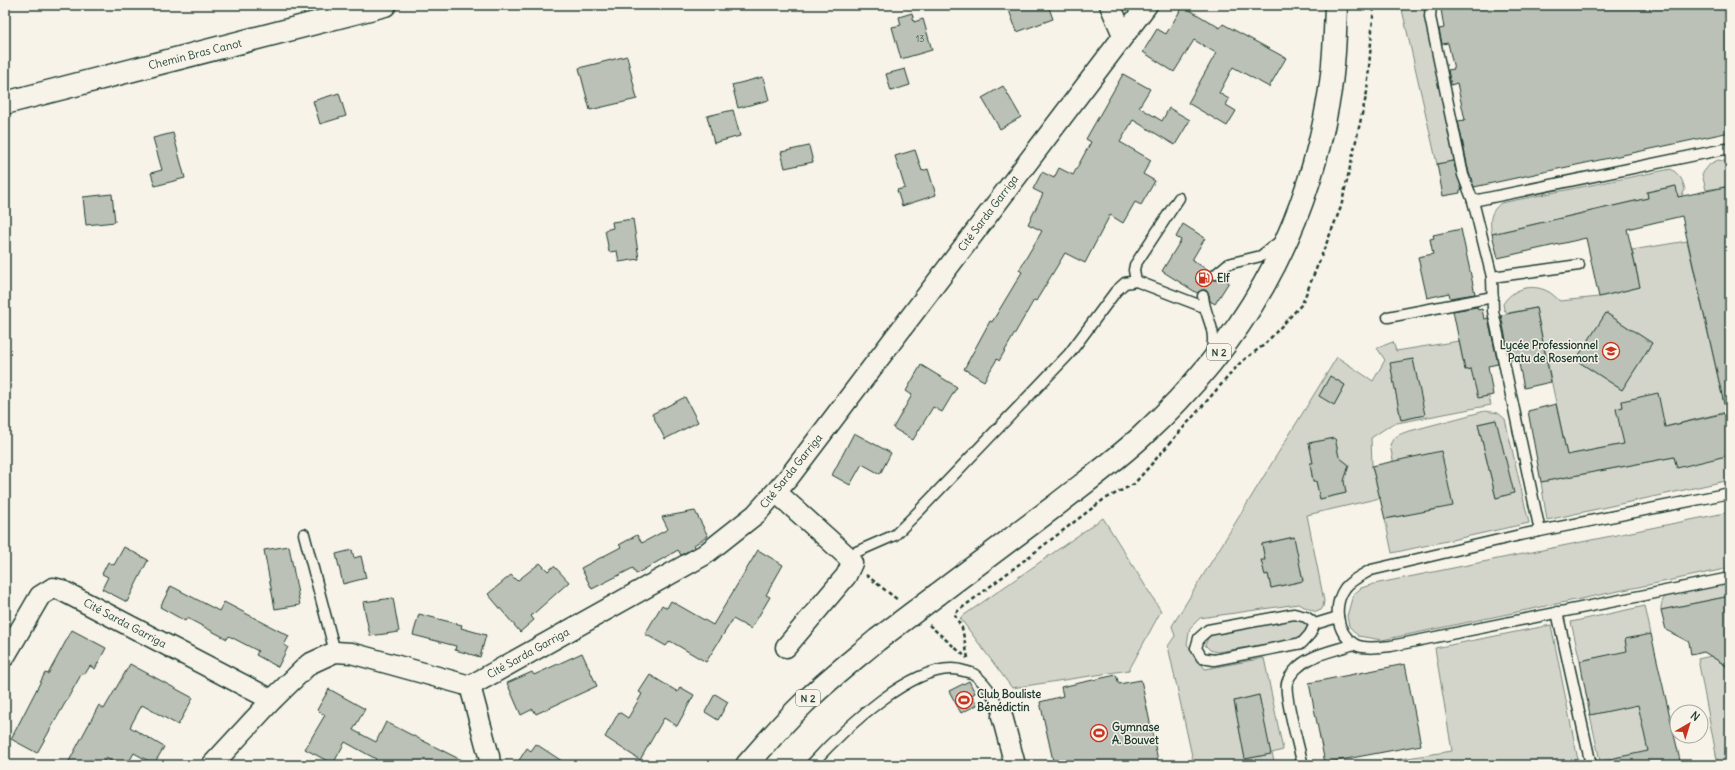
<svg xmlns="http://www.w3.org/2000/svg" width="1735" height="770" viewBox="0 0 1735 770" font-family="Delius,sans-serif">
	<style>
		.green { fill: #d3d5ca; stroke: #79897f; fill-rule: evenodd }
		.building { fill: #bbc1b6; stroke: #1f3d34 }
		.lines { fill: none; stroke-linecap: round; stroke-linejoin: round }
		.lane-casing { stroke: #1f3d34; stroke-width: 13 }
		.street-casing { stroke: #1f3d34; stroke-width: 23 }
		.secondary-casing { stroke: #1f3d34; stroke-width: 25 }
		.primary-casing { stroke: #1f3d34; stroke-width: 25 }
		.path { stroke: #1f3d34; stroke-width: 2.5; stroke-dasharray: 4 3; stroke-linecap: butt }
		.lane { stroke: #f7f3e8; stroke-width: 10 }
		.street { stroke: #f7f3e8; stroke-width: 20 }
		.secondary { stroke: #f7f3e8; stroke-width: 22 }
		.primary { stroke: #f7f3e8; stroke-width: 22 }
		.primary-bridge-casing { stroke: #1f3d34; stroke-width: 25; stroke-linecap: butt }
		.primary-bridge { stroke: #f7f3e8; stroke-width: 22 }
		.labels { text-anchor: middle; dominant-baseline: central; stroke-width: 3; stroke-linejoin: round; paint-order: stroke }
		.number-label { font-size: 9px; fill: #465e54 }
		.shield { fill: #f7f3e8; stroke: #60746a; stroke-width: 1 }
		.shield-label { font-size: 10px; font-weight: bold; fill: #1f3d34 }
		.street-label { font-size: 11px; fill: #1f3d34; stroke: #f7f3e8 }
		.poi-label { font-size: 11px; font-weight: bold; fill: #1f3d34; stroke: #f7f3e8; text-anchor: start }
	</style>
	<rect width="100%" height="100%" fill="#f7f3e8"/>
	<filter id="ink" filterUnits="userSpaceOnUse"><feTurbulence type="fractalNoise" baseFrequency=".025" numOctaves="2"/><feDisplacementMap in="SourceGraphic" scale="8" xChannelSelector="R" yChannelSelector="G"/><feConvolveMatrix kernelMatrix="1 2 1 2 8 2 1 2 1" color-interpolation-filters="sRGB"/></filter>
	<g filter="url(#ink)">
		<g class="green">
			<path d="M1401 5H1423L1454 161 1437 164Z"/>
			<path d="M1718 160 1730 162V186L1706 190 1702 174 1710 164Z"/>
			<path d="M1671 169C1680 175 1683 180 1685 190L1681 197H1678L1675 186 1647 192 1648 198 1492 234C1489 220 1490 212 1501 203Z"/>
			<path d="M1687 241 1726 412 1668 426 1670 435 1567 455 1536 308 1508 313 1504 310 1503 304C1512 289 1531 283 1547 291 1552 293 1556 298 1560 301L1599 297 1640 287 1632 250ZM1606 313 1652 343 1622 390 1576 360ZM1622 401 1629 433 1616 409 1623 407Z"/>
			<path d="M1459 341 1465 370 1481 368 1491 405 1392 424 1371 438 1372 466 1380 498 1307 515 1324 601 1323 607 1321 610 1316 612 1298 604 1200 618 1190 628 1187 644 1205 669 1264 658 1283 750 1272 753 1275 765H1194L1168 646 1175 636 1172 626 1337 357 1373 381 1385 360 1377 348 1393 342 1396 351ZM1413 359 1424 415 1401 420 1391 364ZM1330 376 1345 385 1334 405ZM1335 438 1340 463 1345 462 1349 465 1347 471H1342L1346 493 1320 499 1316 481H1313L1310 464 1313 463 1309 443ZM1294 537 1293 572 1301 570 1303 581 1271 588 1268 574 1265 575 1262 561 1265 560 1262 544ZM1259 695 1270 754 1245 759 1234 701Z"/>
			<path d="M1485 411 1498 413 1505 419 1529 523 1392 553 1385 519 1404 515 1390 445C1393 437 1398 435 1406 432ZM1495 420 1513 493 1496 498 1478 424Z"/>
			<path d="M1730 455V480L1547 520 1541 482 1674 457 1677 467Z"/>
			<path d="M1730 512V568L1382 640 1358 636 1349 626 1347 616 1353 595 1361 588 1374 584Z"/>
			<path d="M1103 518 1161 611 1129 670 1012 688 960 618Z"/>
			<path d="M1730 582V596L1661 610C1661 602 1663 598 1670 592Z"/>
			<path d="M1645 606 1651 634 1625 640 1651 765 1623 756 1600 761 1590 715 1616 709 1605 656 1580 661 1571 622Z"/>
			<path d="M1297 619 1305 622 1310 628 1300 639 1217 652 1210 650 1205 645 1208 638 1213 634Z"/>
			<path d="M1551 625 1579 765H1363L1452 751 1435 648Z"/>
			<path d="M1711 656 1730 669V765H1718L1698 659Z"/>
		</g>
		<g class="building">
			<path d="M1007 5H1048L1053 19 1017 32Z"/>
			<path d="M1459 5H1730V132L1474 187 1469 173 1458 121 1465 120 1457 83 1451 85 1448 70 1454 69 1448 43 1442 44 1439 29 1444 28 1441 9Z"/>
			<path d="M1183 6 1220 28 1223 24 1286 58 1269 87 1233 67 1219 93 1229 99 1226 105 1236 111 1227 126 1188 103 1216 53 1194 40 1174 72 1143 52 1157 29 1166 34Z"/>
			<path d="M912 13 914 22 923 19 932 50 901 59 892 27 901 25 899 17Z"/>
			<path d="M627 56 637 99 590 110 579 68Z"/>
			<path d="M905 69 910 85 891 91 886 74Z"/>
			<path d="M1123 74 1150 89 1139 107 1162 121 1169 108 1190 120 1175 145 1133 120 1120 142 1151 160 1143 174 1155 181 1141 205 1135 202 1123 223 1110 215 1085 263 1065 253 1036 301 1034 300 999 361 997 359 984 381 964 369 990 321 992 322 1022 272 1019 270 1042 231 1028 224 1043 194 1033 189 1042 172 1054 178 1059 168 1073 175 1091 142 1086 139Z"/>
			<path d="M763 77 769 100 738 108 732 85Z"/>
			<path d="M1003 86 1021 117 1000 129 982 98Z"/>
			<path d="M339 93 346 116 320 124 313 101Z"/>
			<path d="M733 110 740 136 714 143 707 116Z"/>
			<path d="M173 133 185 178 155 186 151 173 162 170 153 138Z"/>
			<path d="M809 146 813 162 785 168 781 152Z"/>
			<path d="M915 150 922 171 928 169 936 195 902 206 897 190 905 188 895 156Z"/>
			<path d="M1453 161 1462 189 1460 190V193L1443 196 1437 164Z"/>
			<path d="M1676 186 1678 197 1730 186V403L1724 404 1682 216 1627 229 1640 287 1599 297 1586 238 1498 258 1492 234 1648 198 1647 192Z"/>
			<path d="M112 194 115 222 86 225 83 197Z"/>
			<path d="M633 219 639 259 619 262 617 251 609 252 605 230 613 228 612 222Z"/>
			<path d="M1183 224 1205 238 1192 260 1210 271V275L1213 280H1217L1222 278 1229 282 1215 304 1210 301 1209 295 1206 290H1202L1197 293 1162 271 1181 240 1176 237Z"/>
			<path d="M1461 229 1475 294 1450 298 1449 293 1427 298 1418 257 1433 254 1430 239 1434 238 1433 235Z"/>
			<path d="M1477 307 1478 310 1482 309 1484 319 1488 318 1498 364 1488 366 1493 395 1478 398 1471 369 1465 370 1453 311Z"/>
			<path d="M1536 308 1551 382 1524 388 1518 359 1510 360 1501 315Z"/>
			<path d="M1606 313 1652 343 1622 390 1576 360Z"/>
			<path d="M1413 359 1425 415 1401 420 1390 363Z"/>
			<path d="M921 365 957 387 942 412 933 407 913 440 893 428 912 395 906 391Z"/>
			<path d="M1330 376 1345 385 1334 405 1319 396Z"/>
			<path d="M1658 393 1665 427 1730 412V455L1677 468 1674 457 1541 482 1528 411 1556 404 1567 455 1624 444 1616 409 1623 407 1622 401Z"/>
			<path d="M685 397 698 422 665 439 652 414Z"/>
			<path d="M1496 420 1514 493 1496 498 1478 424Z"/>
			<path d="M854 433 891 453 880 474 862 464 850 485 832 475Z"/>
			<path d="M1335 438 1339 457 1349 465 1344 481 1346 493 1320 499 1316 481H1313L1310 463H1313L1309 443Z"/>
			<path d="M1441 451 1453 506 1385 519 1372 466Z"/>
			<path d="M695 511 708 536 694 545 695 547 681 555 678 550 636 574 633 568 592 589 581 568 621 547 619 545 637 535 642 543 668 529 662 517Z"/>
			<path d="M1294 537 1303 581 1271 588 1268 574 1265 575 1261 560H1265L1262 544Z"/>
			<path d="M289 546 300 605 275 609 264 550Z"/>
			<path d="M124 547 148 560 127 602 102 589 108 577 102 574 108 562 114 565Z"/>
			<path d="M352 550 354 558 361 556 366 578 343 584 336 554Z"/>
			<path d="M758 550 783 565 766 595 770 597 751 629 733 619 706 662 670 641 666 646 645 634 662 605 667 608 671 601 713 625Z"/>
			<path d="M540 563 548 571 554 566 569 582 531 616 534 620 520 632 488 594 511 575 517 581Z"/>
			<path d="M171 586 219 611 224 602 289 636 284 645 288 647 278 667 256 655 258 651 229 636 227 639 187 618 185 621 160 607Z"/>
			<path d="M1730 596V668L1704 652 1691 655 1689 642 1666 630 1661 610Z"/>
			<path d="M393 598 399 632 370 636 363 602Z"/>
			<path d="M419 614 462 625 461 628 486 635 480 657 455 650 456 646 413 635Z"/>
			<path d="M72 630 106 648 95 669 90 666 85 674 82 673 37 753 11 739 45 673 48 674Z"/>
			<path d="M1651 634 1681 765H1611L1610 759 1648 751 1638 705 1590 715 1580 661 1627 651 1625 639Z"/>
			<path d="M582 653 597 686 536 714 533 709 521 715 507 683 532 672 534 675Z"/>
			<path d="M130 664 193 698 178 725 142 705 130 727 164 747 154 764 134 753 127 765H118L106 758 102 765H67L99 705 104 709Z"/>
			<path d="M1405 664 1421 745 1325 763 1309 683Z"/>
			<path d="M650 675 678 692 680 687 694 695 677 726 664 718 640 760 605 737 619 712 628 718 642 694 639 692Z"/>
			<path d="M1116 675 1119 684 1141 680 1159 765H1054L1040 702 1063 696 1061 687Z"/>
			<path d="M969 681 975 693 972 695 977 705 961 713 949 691Z"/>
			<path d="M329 689 365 709 353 730 376 742 386 722 471 765H373L376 759 345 742 333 764 305 749 325 715 317 710Z"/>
			<path d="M715 694 728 702 718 720 705 712Z"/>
			<path d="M1259 695 1271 754 1245 759 1234 701Z"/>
			<path d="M536 744 568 765H516L527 748 531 751Z"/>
		</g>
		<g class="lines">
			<g class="lane-casing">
				<g id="lane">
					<path d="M1431 5 1430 17 1463 175 1473 201 1492 277 1493 311 1540 531"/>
					<path d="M1473 201 1725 149 1730 150"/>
					<path d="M1216 274 1228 264 1261 256 1279 242"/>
					<path d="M1492 277 1579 265"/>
					<path d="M1136 281 1134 270 1135 265 1179 198"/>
					<path d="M1203 296C1205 319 1218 328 1211 354"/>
					<path d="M1388 317 1493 297"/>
					<path d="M1730 493 1520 535 1371 570C1362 575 1351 580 1345 588 1333 605 1336 632 1354 644 1363 650 1380 647 1391 646L1730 578"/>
					<path d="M304 534 335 652"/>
					<path d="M847 556 895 535 919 511 1069 354 1116 291 1125 283 1136 281 1204 307"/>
					<path d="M1557 612 1591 765"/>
					<path d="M1315 624 1306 617 1294 614 1208 630 1199 638 1196 648 1202 658 1214 660 1302 643 1310 634 1315 624 1338 617"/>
					<path d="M1302 762C1299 746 1284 696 1287 683 1290 673 1301 663 1310 659 1323 652 1340 649 1354 644"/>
					<path d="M811 765C840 733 918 656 964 671 968 672 973 673 975 675 989 686 996 701 1002 716"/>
				</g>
			</g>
			<g class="street-casing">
				<g id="street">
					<path d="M1110 5 1123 35"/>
					<path d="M776 492 847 556 852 563 846 576 786 647"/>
					<path d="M5 656 40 596 53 588 61 590 272 700"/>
					<path d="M470 686 489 756 490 765"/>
					<path d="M1002 716 1015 765"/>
					<path d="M212 765 272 700 309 664 335 652 351 653 470 686 704 555 756 514 789 477 1147 5"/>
				</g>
			</g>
			<g class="secondary-casing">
				<path id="secondary" d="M5 103 385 5"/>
			</g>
			<g class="primary-casing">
				<g id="primary">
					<path d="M938 594C977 565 1016 535 1055 506 1084 483 1115 461 1142 436 1242 344 1305 236 1328 102 1334 70 1335 37 1336 5"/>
					<path d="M747 765C765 744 783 723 803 704 826 681 852 661 877 640"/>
				</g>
			</g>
			<g class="path">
				<path d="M866 575 898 600"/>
				<path d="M929 625 967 658"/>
				<path d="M968 658 962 628 954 614 1103 500 1134 484 1241 362 1264 345 1302 304 1341 207 1367 92 1374 5"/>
			</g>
			<use href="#lane" class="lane"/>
			<use href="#street" class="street"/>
			<use href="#secondary" class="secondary"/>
			<use href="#primary" class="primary"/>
			<g class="primary-bridge-casing">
				<path id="primary-bridge" d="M877 640 938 594"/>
			</g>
			<use href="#primary-bridge" class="primary-bridge"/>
		</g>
	</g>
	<defs>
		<g id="fuel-ring" transform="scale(0.9)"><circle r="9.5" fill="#f7f3e8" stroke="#c8321e" stroke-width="1.5"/><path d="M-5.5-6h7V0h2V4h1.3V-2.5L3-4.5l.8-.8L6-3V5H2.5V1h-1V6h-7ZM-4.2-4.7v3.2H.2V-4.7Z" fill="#c8321e"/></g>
		<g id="school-ring" transform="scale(0.9)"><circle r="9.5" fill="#f7f3e8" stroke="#c8321e" stroke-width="1.5"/><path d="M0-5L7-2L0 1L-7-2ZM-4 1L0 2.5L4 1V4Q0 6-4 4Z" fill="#c8321e"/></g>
		<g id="stadium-ring" transform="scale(0.9)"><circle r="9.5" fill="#f7f3e8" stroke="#c8321e" stroke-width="1.5"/><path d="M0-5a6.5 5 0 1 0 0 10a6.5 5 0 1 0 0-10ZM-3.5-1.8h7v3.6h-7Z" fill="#c8321e"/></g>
	</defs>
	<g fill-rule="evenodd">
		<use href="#fuel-ring" x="1204" y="278"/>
		<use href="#school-ring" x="1611" y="351"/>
		<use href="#stadium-ring" x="964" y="700"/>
		<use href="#stadium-ring" x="1099" y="733"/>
	</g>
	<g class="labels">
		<g class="number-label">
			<text x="920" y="38">13</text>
		</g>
		<g class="shield">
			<rect x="1207" y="344" width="24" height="16" rx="3"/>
			<rect x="796" y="690" width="24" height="16" rx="3"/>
		</g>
		<g class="shield-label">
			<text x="1219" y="352">N 2</text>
			<text x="808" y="698">N 2</text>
		</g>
		<g class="street-label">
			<text transform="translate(195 54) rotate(-14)">Chemin Bras Canot</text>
			<text transform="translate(988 213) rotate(-53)">Cité Sarda Garriga</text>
			<text transform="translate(791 471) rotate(-51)">Cité Sarda Garriga</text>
			<text transform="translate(125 623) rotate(28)">Cité Sarda Garriga</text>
			<text transform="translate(528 653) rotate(-29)">Cité Sarda Garriga</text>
		</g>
		<g class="poi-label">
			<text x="1217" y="278">Elf</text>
			<text x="1598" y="345" text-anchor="end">Lycée Professionnel<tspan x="1598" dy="13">Patu de Rosemont</tspan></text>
			<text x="977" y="694">Club Bouliste<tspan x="977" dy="13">Bénédictin</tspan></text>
			<text x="1112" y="727">Gymnase<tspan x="1112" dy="13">A. Bouvet</tspan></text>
		</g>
	</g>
	<rect width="1735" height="770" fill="none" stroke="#f7f3e8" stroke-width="20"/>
	<rect x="10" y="10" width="1715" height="750" fill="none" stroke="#1f3d34" stroke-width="1.5" filter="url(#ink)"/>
	<g transform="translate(1689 724) rotate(38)"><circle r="19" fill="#f7f3e8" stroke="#a1aaa0"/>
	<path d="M0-3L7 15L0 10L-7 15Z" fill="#c8321e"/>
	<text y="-6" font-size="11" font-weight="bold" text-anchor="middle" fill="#1f3d34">N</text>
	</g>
</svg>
